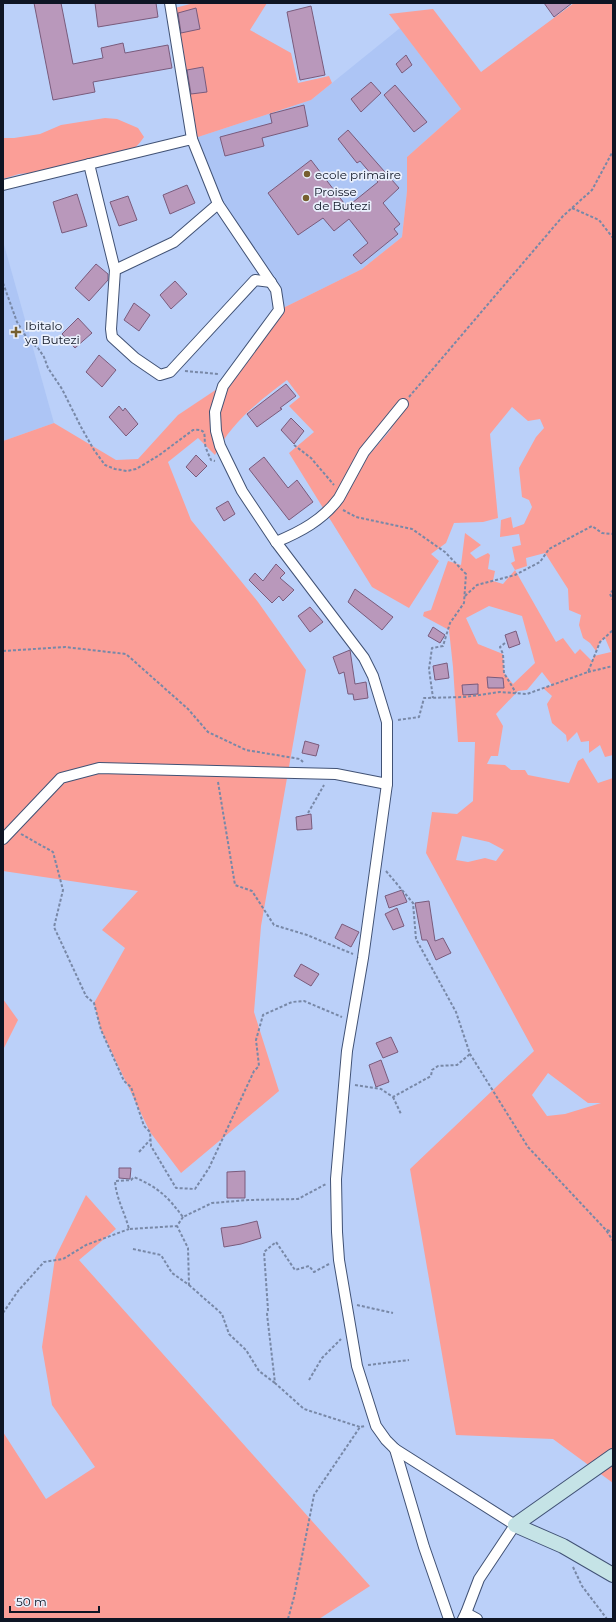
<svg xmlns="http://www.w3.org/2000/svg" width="616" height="1622" viewBox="0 0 616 1622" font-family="Montserrat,sans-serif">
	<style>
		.built { fill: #adc5f5 }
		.green { fill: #fb9e97; fill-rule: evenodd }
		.building { fill: #b998bb; stroke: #795b7c }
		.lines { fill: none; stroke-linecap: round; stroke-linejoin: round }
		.street-casing { stroke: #415275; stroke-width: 12 }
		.secondary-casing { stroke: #415275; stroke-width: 16 }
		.path { stroke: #7888a7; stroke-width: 2; stroke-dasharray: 3 2; stroke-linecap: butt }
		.street { stroke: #fff; stroke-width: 10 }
		.secondary { stroke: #c5e3e6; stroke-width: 14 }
		.poi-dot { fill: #765f2f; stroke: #eaf0fd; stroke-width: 1.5 }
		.labels { text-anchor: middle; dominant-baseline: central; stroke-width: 3.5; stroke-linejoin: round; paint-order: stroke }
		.poi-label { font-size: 12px; fill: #0e1524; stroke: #eaf0fd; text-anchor: start }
	</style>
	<rect width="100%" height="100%" fill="#bbd0f9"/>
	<g class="built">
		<path d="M400 28 461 109 407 157V191L402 237 362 269 279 310 277 290 218 204 192 139 311 100Z"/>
		<path d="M3 241 54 423 3 441Z"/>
	</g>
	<g class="green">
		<path d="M194 3H267L250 30 291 53 298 83 329 76 332 83 311 100 192 139 171 9Z"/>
		<path d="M574 3H613V755L605 757 600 745 589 753V741L581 742 577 732 567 742 566 735 552 723 547 704 552 696 543 688 552 685 542 672 527 690 518 691 496 714 503 726 498 756H491L487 764 505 765 511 770H525L528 775 569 783 578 761 583 758 598 783 613 778V1483L553 1439 456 1435 410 1169 534 1051 426 853 432 812 457 814 473 801 475 742H458L453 667 449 630 423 616 424 612 431 610 448 561 461 565 465 533 481 545 470 553 476 559 488 553 490 555 488 569 495 571 493 581 503 584 515 570 511 563 515 561 512 547 521 545 519 534 500 537 501 520 511 517 513 528 524 524 532 507 529 500 522 497 519 468 536 437 544 428 540 419 528 421 512 407 490 434 498 518 483 522 454 523 446 543 431 554 439 561 409 608 372 587 289 453 314 432 289 406 300 397 287 380C260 400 230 424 215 455L198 438 168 462 191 520 258 602 306 670 261 926 254 1012 279 1091 181 1173 150 1132 101 1030 94 1003 125 948 102 930 138 891 3 871V441L54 423 116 460 138 459 178 415 223 385 279 310 362 269 402 237 407 191V157L461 109 389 14 433 9 481 72ZM394 426 362 463 345 498 358 461ZM545 553 568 589 569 610 581 615 579 625 583 638 590 643 596 651 600 642 605 638 611 652 594 656 592 661 580 649 575 654 563 638 556 642 515 570 527 566 526 558ZM489 606 522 616 535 663 513 684 504 673 503 654 478 644 466 618ZM462 836 489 842 504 850 496 861 485 858 468 862 456 860ZM548 1073 588 1103H601L565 1114 547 1116 532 1095Z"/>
		<path d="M105 118 117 119 138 128 144 137C139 144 135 149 128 152 105 161 71 164 47 169L41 172 19 174 3 179V138H14L40 134 61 125Z"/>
		<path d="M3 999 18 1020 3 1050Z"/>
		<path d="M86 1195 116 1229 79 1260 370 1586 319 1619H3V1432L46 1499 95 1467 52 1405 42 1347 55 1258Z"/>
	</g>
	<g class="building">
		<path d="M34 3H61L73 64 103 58 101 48 123 43 125 53 168 45 172 68 93 82 95 92 53 100Z"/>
		<path d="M95 3H156L158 17 98 27Z"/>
		<path d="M544 3H572L554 17Z"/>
		<path d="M311 6 325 75 300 80 287 12Z"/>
		<path d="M196 8 200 29 181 33 178 13Z"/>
		<path d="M406 55 412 65 402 73 396 64Z"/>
		<path d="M203 67 207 92 191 94 187 70Z"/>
		<path d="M371 82 381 93 361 112 351 99Z"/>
		<path d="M395 85 427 122 414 132 384 95Z"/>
		<path d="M304 105 308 126 262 138 264 146 225 156 220 137 272 123 270 114Z"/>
		<path d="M348 130 399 188 383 203 400 224 394 229 398 234 361 264 353 255 368 243 349 219 334 231 323 218 298 235 268 193 311 160 347 207 378 182 360 161 357 163 338 139Z"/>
		<path d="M187 185 195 203 170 214 163 195Z"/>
		<path d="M77 194 87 226 62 233 53 202Z"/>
		<path d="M128 196 137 220 119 226 110 202Z"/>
		<path d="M96 264 108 274V280L89 301 75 288Z"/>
		<path d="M175 281 187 294 171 309 160 295Z"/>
		<path d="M134 303 150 315 139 331 124 320Z"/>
		<path d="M78 318 92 333 75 348 62 334Z"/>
		<path d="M99 355 116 370 102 387 86 372Z"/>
		<path d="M286 384 296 396 280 408 282 409 257 427 247 414Z"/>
		<path d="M119 406 123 411 125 408 138 424 126 436 109 417Z"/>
		<path d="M291 418 304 431 294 444 281 430Z"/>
		<path d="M196 455 207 466 196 477 186 467Z"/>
		<path d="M264 457 288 488 297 480 313 502 289 520 249 469Z"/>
		<path d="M228 501 235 514 224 521 216 508Z"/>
		<path d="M276 564 285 573 280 578 294 590 283 601 279 596 272 603 249 580 255 573 263 581Z"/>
		<path d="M355 589 393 617 382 630 348 602Z"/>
		<path d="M310 607 323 622 310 632 298 616Z"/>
		<path d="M433 627 445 635 440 643 428 636Z"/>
		<path d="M516 631 520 644 509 648 505 635Z"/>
		<path d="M350 650 355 684 366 682 368 698 354 700 353 694H348L344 672 339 674 333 657Z"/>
		<path d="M447 663 449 678 435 680 433 666Z"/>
		<path d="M487 677 503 678 504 688H488Z"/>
		<path d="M478 684V694L463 695 462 685Z"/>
		<path d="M305 741 319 745 316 756 302 753Z"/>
		<path d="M311 814 312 829 297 830 296 817Z"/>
		<path d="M402 890 407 902 389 908 385 896Z"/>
		<path d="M429 901 435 941 443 938 451 953 436 960 427 940H422L415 903Z"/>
		<path d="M397 908 404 926 393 930 385 914Z"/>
		<path d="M342 924 359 932 351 947 335 938Z"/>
		<path d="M301 964 319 974 311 986 294 976Z"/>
		<path d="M391 1037 398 1052 383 1058 376 1043Z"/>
		<path d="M381 1060 389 1082 376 1087 369 1065Z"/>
		<path d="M119 1168H131L130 1179 119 1178Z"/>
		<path d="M245 1171V1198H227V1172Z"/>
		<path d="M257 1221 261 1238 241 1244 224 1247 221 1228 237 1226Z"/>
	</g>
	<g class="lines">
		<g class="street-casing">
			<g id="street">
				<path d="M170 3 192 139"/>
				<path d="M89 164 115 270"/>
				<path d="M3 185 192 139 218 204 276 290 279 310 223 386 215 412 216 431 220 446 242 491 276 542 364 658 373 676 387 722V784L363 958 347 1051 336 1179 337 1232 339 1260 357 1366 376 1426 386 1440 395 1449 515 1525 479 1579 466 1613"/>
				<path d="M218 204 174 242 115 270 111 329 112 337 135 358 160 375 170 372 255 280 271 282"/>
				<path d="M276 542C300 532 323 520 339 498L364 452 403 404"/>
				<path d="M3 839 61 778 99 768 336 774 387 784"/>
				<path d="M395 1449 424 1547 449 1619"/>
				<path d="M463 1619 466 1613 477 1619"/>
			</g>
		</g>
		<g class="secondary-casing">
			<g id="secondary">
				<path d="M515 1525 613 1456"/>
				<path d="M515 1525 563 1546 613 1575"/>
			</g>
		</g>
		<g class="path">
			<path d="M572 208 599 220 613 238"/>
			<path d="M3 283 17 322 28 340 38 348 44 357 48 368 62 389 81 427 94 450 105 465 115 469 127 471 136 469 158 456 193 430C207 429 204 434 205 444 206 450 209 455 211 460L215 461"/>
			<path d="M185 371 219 374"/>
			<path d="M409 397 563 216 592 190 613 151"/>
			<path d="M294 445 311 458 334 485"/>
			<path d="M343 510 356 517 412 529 445 552 466 574 464 603 450 623 443 646 432 648 429 669 433 698"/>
			<path d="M613 590 610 594 613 600"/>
			<path d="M465 596 477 585 515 575 540 562 549 549 592 526 602 533 613 534"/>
			<path d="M505 643 500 647 503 654 504 673 516 693"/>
			<path d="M3 651 65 647 126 654 188 709 208 732 246 750 300 759 303 762"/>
			<path d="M588 672 613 666"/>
			<path d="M398 720 419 717 424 698 465 697 500 692 527 694 588 672 600 642 613 630"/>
			<path d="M218 782 235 885 252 891 274 925 307 935 353 954"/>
			<path d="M308 813 324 785"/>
			<path d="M21 834 53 852 63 890 54 927 86 996 94 1003 101 1030 124 1081 131 1087 144 1126 150 1132 151 1146 176 1188 195 1189 209 1168 254 1071 259 1066 256 1040 263 1015 292 1002 304 1001 342 1017"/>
			<path d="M386 871 413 903 416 939 456 1012 470 1054 528 1147 606 1230 613 1241"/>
			<path d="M355 1085 381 1089 393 1097 431 1076 432 1070 438 1066 457 1065 470 1054"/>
			<path d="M393 1097 401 1114"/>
			<path d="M139 1152 150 1140"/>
			<path d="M183 1217 177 1226 129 1229C125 1213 116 1198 115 1181L131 1180 134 1177C159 1188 167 1196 183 1217L212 1203 248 1200 298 1199 326 1184"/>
			<path d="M607 1230 613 1232"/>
			<path d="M133 1249 161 1255 172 1273 189 1285 188 1248 177 1226"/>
			<path d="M329 1264 314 1272 309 1266 295 1270 276 1242 264 1252 268 1310 267 1314 275 1383 304 1409 360 1427"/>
			<path d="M189 1285 222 1314 229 1334 246 1350 259 1371 275 1383"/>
			<path d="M357 1305 393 1313"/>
			<path d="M3 1313 18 1291 44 1262 63 1259 86 1245 129 1229"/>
			<path d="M368 1365 409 1360"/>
			<path d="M309 1380 322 1358 341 1339"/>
			<path d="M573 1567 582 1586 607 1619"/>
			<path d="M288 1619 294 1597 314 1495 360 1427 365 1426"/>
		</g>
		<use href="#street" class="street"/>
		<use href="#secondary" class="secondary"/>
	</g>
	<g class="poi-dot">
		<circle cx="307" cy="174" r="4"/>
		<circle cx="306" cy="198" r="4"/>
		<path d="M14 326h4v4h4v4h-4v4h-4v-4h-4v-4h4z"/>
	</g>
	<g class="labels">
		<g class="poi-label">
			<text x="315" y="174">ecole primaire</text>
			<text x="314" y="191">Proisse<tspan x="314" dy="14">de Butezi</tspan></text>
			<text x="25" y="325">Ibitalo<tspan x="25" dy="14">ya Butezi</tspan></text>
		</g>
	</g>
	<rect width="616" height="1622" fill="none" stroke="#0e1524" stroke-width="8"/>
	<path d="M10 1606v6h89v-6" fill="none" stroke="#0e1524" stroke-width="2"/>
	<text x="16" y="1606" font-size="12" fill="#0e1524" stroke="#eaf0fd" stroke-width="3" paint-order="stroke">50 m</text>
</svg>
